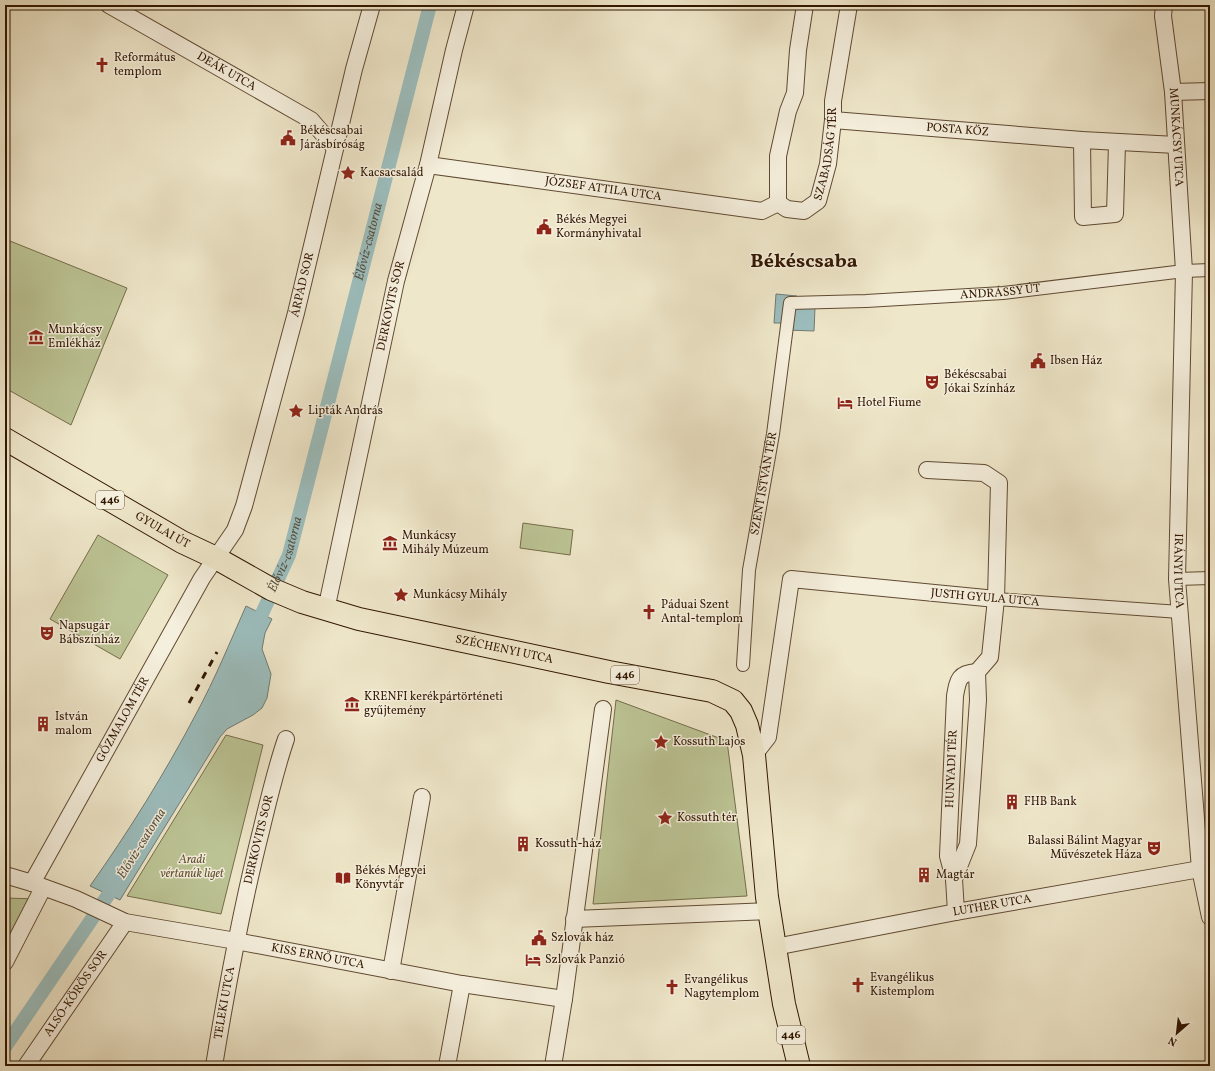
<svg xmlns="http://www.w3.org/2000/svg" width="1215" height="1071" viewBox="0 0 1215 1071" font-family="Vollkorn,serif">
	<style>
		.green { fill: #bcc495; stroke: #766d4a }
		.water { fill: #9cbebe; stroke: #717b72 }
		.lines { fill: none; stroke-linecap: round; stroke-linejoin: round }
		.canal { stroke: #9cbebe; stroke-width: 14 }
		.pedestrian-casing { stroke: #604a32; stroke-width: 14 }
		.minor-casing { stroke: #604a32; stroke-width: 18 }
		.primary-casing { stroke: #311600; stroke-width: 24 }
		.pedestrian { stroke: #f5efdd; stroke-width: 12 }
		.minor { stroke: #f5efdd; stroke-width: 16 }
		.primary { stroke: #efe7ca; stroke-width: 22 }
		.rail { stroke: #311600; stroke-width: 3; stroke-dasharray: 7 7; stroke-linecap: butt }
		.labels { text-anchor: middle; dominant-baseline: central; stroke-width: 3; stroke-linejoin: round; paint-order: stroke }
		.shield { fill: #f5efdd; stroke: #6c5742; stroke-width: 1 }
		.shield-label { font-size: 11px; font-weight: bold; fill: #311600 }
		.poi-label { font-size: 12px; fill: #311600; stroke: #f5efdd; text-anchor: start }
		.street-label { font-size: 12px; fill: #311600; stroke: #f5efdd }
		.park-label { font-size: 12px; font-style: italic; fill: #625334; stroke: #f5efdd }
		.water-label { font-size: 13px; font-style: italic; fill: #565142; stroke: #f5efdd }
		.town-label { font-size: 20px; font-weight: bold; fill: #311600; stroke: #f5efdd }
	</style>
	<rect width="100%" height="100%" fill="#efe7ca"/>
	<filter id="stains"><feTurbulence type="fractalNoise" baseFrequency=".005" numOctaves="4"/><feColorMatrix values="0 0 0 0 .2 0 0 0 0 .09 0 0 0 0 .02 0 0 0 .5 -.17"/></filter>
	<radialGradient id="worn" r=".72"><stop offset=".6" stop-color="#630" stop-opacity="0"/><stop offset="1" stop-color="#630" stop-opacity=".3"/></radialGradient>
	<g class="green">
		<path d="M5 239 127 288 71 425 5 388Z"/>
		<path d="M523 523 573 530 570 555 520 548Z"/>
		<path d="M98 535 168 575 120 659 50 619Z"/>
		<path d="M616 700 727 741 747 896 593 904Z"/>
		<path d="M226 735 263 745 221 914 127 896Z"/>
		<path d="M5 898 38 899 5 957Z"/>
	</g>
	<g class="water">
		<path d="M776 294 797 296 796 307 815 308 814 331 786 330V323H774Z"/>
		<path d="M246 606 272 619 265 633 262 649 271 674 267 698 262 708 253 715 227 729 220 737 120 900 90 886C129 831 165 773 196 714 215 679 230 642 246 606Z"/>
	</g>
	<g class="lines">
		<g class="canal">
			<path id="s1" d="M254 631 289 555 430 5"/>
			<path d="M5 1047 119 879"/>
		</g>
		<g class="pedestrian-casing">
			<g id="pedestrian">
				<path d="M1177 579 1210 578"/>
				<path d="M996 599 1180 612"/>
				<path id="s2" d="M743 665 749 570 773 434 790 303 866 301 1003 293 1184 271 1210 270"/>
			</g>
		</g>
		<g class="minor-casing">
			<g id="minor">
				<path id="s3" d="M109 5 311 120 335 148"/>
				<path id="s4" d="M1164 5 1163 16 1173 92 1184 271 1177 579 1200 869 1210 917"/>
				<path d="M1173 92 1210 91"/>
				<path id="s5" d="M833 120 1082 140 1176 145"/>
				<path d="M1082 140 1083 217 1115 214 1117 143"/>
				<path id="s6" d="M428 165 762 211 778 203"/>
				<path id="s7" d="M778 203 787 209 804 211 818 201 828 164 833 120V101L849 5"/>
				<path d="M778 203V156L788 111 795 93 798 50 805 5"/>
				<path d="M927 470 984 473 999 483 996 599 990 657 977 672 978 700 968 844 954 879"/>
				<path id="s8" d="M326 610 396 281 428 165 454 50 466 5"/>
				<path d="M754 755 768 737 791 579 996 599"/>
				<path id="s9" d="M5 875 32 883 76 899 125 922 236 941 462 984 564 999"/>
				<path id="s10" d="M32 883 202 578 235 530 244 506 296 313 354 69 372 5"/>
				<path id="s11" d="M956 912 954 879 948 856 955 696C958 679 959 673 977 672"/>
				<path d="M574 919 769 911"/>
				<path id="s12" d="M775 947 956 912 1200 869 1210 870"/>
				<path d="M5 962 43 888"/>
				<path d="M391 971 422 797"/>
				<path id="s13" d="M26 1066 125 922"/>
				<path id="s14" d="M214 1066C227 986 242 906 262 827 269 798 276 768 286 739"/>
				<path d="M447 1066 462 984"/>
				<path d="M553 1066 564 999 603 709"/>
			</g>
		</g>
		<g class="primary-casing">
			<g id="primary">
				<path id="s15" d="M5 439 182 542 216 558 271 589 302 602 359 619 609 672 712 691 733 701 741 711 747 725 754 755 767 897 784 1004 799 1066"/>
			</g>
		</g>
		<use href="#pedestrian" class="pedestrian"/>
		<use href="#minor" class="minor"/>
		<use href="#primary" class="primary"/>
		<path class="rail" d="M189 703 217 652"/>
	</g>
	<defs>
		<g id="church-bare" transform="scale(1.2)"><path d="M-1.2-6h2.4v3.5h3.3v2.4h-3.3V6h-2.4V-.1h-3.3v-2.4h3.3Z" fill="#8f2418" stroke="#f5efdd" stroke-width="2.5" paint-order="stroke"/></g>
		<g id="civic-bare" transform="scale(1.2)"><path d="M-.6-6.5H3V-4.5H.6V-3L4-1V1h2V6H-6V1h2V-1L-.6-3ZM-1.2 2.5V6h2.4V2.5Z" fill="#8f2418" stroke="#f5efdd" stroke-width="2.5" paint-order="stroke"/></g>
		<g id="sight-bare" transform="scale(1.2)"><path d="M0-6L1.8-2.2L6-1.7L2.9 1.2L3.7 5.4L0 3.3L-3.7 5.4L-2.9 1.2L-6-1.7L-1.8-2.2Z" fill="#8f2418" stroke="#f5efdd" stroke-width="2.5" paint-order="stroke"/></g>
		<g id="museum-bare" transform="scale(1.2)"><path d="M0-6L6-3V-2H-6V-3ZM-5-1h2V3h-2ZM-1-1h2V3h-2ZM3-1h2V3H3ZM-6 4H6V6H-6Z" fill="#8f2418" stroke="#f5efdd" stroke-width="2.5" paint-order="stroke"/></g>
		<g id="theatre-bare" transform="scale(1.2)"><path d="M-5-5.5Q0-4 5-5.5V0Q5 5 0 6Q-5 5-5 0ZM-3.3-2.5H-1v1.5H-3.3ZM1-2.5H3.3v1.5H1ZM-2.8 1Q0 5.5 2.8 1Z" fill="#8f2418" stroke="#f5efdd" stroke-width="2.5" paint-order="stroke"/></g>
		<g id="hotel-bare" transform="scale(1.2)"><path d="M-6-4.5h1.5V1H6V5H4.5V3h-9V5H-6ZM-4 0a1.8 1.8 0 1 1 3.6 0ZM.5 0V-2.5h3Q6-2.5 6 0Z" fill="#8f2418" stroke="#f5efdd" stroke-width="2.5" paint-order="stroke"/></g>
		<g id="building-bare" transform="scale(1.2)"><path d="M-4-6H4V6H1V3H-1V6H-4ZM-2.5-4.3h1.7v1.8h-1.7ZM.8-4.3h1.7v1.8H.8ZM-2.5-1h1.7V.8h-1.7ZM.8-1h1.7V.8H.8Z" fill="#8f2418" stroke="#f5efdd" stroke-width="2.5" paint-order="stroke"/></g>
		<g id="library-bare" transform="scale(1.2)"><path d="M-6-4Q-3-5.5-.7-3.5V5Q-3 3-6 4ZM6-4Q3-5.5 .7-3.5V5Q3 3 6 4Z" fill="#8f2418" stroke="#f5efdd" stroke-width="2.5" paint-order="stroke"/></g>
	</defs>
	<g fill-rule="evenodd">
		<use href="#church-bare" x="102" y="65"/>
		<use href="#civic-bare" x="288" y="138"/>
		<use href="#sight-bare" x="348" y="173"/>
		<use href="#civic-bare" x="544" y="227"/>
		<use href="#museum-bare" x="36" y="337"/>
		<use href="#civic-bare" x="1038" y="361"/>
		<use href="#theatre-bare" x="932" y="382"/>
		<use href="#hotel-bare" x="845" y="403"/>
		<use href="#sight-bare" x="296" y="411"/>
		<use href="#museum-bare" x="390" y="543"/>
		<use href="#sight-bare" x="401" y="595"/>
		<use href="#church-bare" x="649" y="612"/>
		<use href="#theatre-bare" x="47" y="633"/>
		<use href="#museum-bare" x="352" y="704"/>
		<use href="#building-bare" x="43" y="724"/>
		<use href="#sight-bare" x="661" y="742"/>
		<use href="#building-bare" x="1012" y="802"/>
		<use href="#sight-bare" x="665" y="818"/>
		<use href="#building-bare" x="523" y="844"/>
		<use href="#theatre-bare" x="1154" y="848"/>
		<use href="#building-bare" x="924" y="875"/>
		<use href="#library-bare" x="343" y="878"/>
		<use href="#civic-bare" x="539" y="938"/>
		<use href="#hotel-bare" x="533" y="960"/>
		<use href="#church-bare" x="858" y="985"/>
		<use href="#church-bare" x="672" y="987"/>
	</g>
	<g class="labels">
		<g class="shield">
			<rect x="96" y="491" width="28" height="18" rx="3"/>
			<rect x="611" y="666" width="28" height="18" rx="3"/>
			<rect x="777" y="1026" width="28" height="18" rx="3"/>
		</g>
		<g class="shield-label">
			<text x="110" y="500">446</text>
			<text x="625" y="675">446</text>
			<text x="791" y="1035">446</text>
		</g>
		<g class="poi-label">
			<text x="114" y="58">Református<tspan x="114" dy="14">templom</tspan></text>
			<text x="300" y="131">Békéscsabai<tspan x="300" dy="14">Járásbíróság</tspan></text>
			<text x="360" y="173">Kacsacsalád</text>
			<text x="556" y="220">Békés Megyei<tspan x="556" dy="14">Kormányhivatal</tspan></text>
			<text x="48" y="330">Munkácsy<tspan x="48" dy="14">Emlékház</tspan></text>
			<text x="1050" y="361">Ibsen Ház</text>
			<text x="944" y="375">Békéscsabai<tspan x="944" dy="14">Jókai Színház</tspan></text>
			<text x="857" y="403">Hotel Fiume</text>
			<text x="308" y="411">Lipták András</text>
			<text x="402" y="536">Munkácsy<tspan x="402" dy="14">Mihály Múzeum</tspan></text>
			<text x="413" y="595">Munkácsy Mihály</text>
			<text x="661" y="605">Páduai Szent<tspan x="661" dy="14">Antal-templom</tspan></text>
			<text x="59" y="626">Napsugár<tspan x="59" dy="14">Bábszínház</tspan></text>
			<text x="364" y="697">KRENFI kerékpártörténeti<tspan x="364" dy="14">gyűjtemény</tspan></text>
			<text x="55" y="717">István<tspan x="55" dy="14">malom</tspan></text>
			<text x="673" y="742">Kossuth Lajos</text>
			<text x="1024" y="802">FHB Bank</text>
			<text x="677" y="818">Kossuth tér</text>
			<text x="1142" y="841" text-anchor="end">Balassi Bálint Magyar<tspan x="1142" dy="14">Művészetek Háza</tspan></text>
			<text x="535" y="844">Kossuth-ház</text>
			<text x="355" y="871">Békés Megyei<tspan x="355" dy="14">Könyvtár</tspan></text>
			<text x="936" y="875">Magtár</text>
			<text x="551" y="938">Szlovák ház</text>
			<text x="545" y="960">Szlovák Panzió</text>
			<text x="870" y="978">Evangélikus<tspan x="870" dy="14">Kistemplom</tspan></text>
			<text x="684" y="980">Evangélikus<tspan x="684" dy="14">Nagytemplom</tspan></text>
		</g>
		<g class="street-label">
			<text stroke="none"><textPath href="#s3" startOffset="135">DEÁK UTCA</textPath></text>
			<text stroke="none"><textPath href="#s5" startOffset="125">POSTA KÖZ</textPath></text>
			<text stroke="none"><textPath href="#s4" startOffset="133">MUNKÁCSY UTCA</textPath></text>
			<text stroke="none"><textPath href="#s7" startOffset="93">SZABADSÁG TÉR</textPath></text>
			<text stroke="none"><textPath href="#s6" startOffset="177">JÓZSEF ATTILA UTCA</textPath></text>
			<text stroke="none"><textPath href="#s10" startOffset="662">ÁRPÁD SOR</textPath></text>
			<text stroke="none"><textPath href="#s2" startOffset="576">ANDRÁSSY ÚT</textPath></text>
			<text stroke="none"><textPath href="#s8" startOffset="311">DERKOVITS SOR</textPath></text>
			<text stroke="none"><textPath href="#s2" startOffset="183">SZENT ISTVÁN TÉR</textPath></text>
			<text stroke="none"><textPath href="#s15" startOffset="182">GYULAI ÚT</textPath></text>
			<text stroke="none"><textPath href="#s4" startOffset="567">IRÁNYI UTCA</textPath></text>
			<text transform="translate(985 598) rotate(5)">JUSTH GYULA UTCA</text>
			<text stroke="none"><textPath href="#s15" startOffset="547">SZÉCHENYI UTCA</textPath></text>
			<text stroke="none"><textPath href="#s10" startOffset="187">GŐZMALOM TÉR</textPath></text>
			<text stroke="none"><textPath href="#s11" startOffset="144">HUNYADI TÉR</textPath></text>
			<text stroke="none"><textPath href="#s14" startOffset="231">DERKOVITS SOR</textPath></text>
			<text stroke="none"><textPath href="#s12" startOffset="221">LUTHER UTCA</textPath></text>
			<text stroke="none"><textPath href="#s9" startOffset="325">KISS ERNŐ UTCA</textPath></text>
			<text stroke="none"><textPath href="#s13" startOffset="88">ALSÓ-KÖRÖS SOR</textPath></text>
			<text stroke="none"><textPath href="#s14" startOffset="64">TELEKI UTCA</textPath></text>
		</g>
		<g class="park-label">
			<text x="192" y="860">Aradi<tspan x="192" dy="14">vértanúk liget</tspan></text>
		</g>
		<g class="water-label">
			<text stroke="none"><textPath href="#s1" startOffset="407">Élővíz-csatorna</textPath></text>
			<text stroke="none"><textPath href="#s1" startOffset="83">Élővíz-csatorna</textPath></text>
			<text transform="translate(142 844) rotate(-58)">Élővíz-csatorna</text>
		</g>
		<g class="town-label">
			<text x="804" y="262">Békéscsaba</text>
		</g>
	</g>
	<rect width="1215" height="1071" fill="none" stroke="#efe7ca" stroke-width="20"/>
	<rect x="6" y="6" width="1203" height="1059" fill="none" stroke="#311600" stroke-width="2"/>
	<rect x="10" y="10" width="1195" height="1051" fill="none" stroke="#311600"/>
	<g transform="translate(1177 1033) rotate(208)" stroke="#f5efdd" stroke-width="3" paint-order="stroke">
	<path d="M0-3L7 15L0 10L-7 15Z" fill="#311600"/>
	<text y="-6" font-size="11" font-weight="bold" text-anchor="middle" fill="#311600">N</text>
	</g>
	<rect width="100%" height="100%" filter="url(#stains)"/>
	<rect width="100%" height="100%" fill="url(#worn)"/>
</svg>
